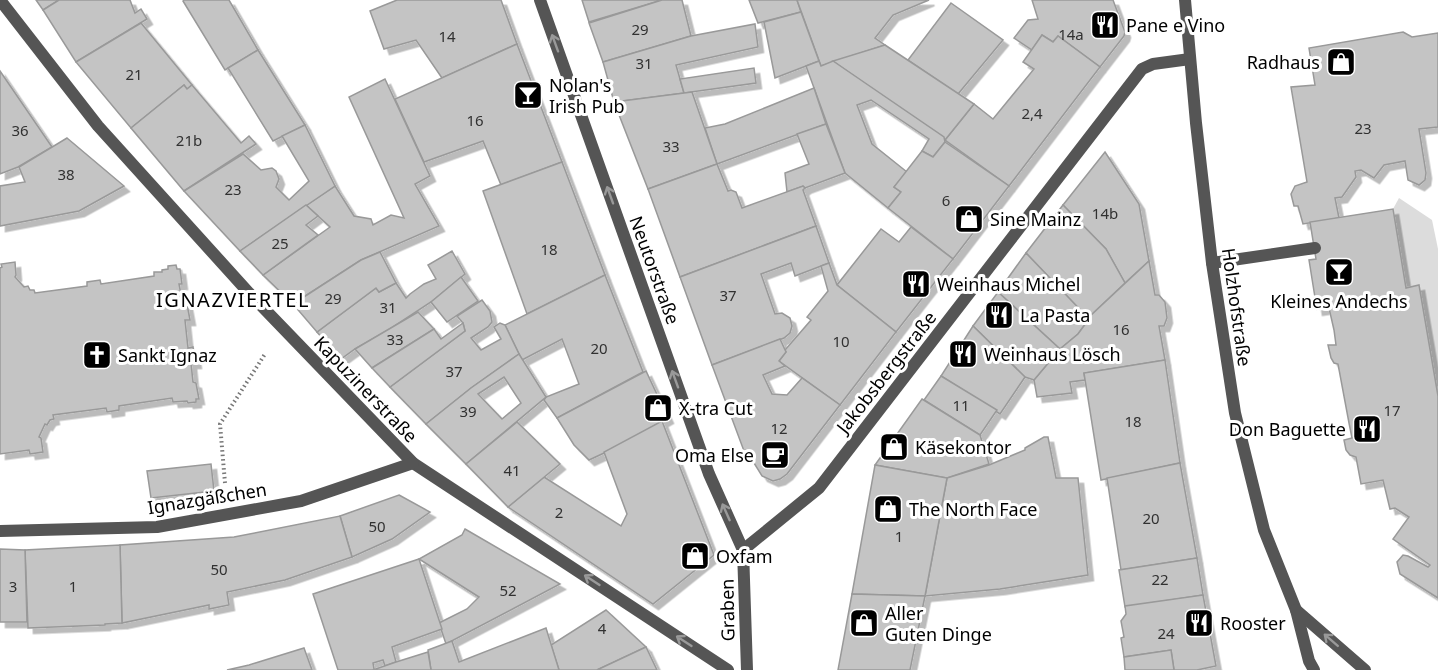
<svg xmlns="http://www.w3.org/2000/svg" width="1438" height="670" viewBox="0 0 1438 670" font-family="'Noto Sans',sans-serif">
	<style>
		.green { fill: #dcdcdc }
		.building { fill: #c4c4c4; stroke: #999; stroke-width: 1.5; fill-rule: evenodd; filter: url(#shadow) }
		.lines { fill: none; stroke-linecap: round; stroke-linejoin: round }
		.path { stroke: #777; stroke-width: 4; stroke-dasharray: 1.5 3; stroke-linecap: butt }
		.service { stroke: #555; stroke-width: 12 }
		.pedestrian { stroke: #555; stroke-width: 12 }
		.minor { stroke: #555; stroke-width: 12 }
		.tertiary { stroke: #555; stroke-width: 12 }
		.oneway { stroke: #999 }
		.labels { text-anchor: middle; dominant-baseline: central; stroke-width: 6; stroke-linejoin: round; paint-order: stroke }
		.number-label { font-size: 15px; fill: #313131 }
		.poi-label { font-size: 18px; fill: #000; stroke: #fff; text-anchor: start }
		.street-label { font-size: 18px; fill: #000; stroke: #fff }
		.neighbourhood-label { font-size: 20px; letter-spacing: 1.5px; fill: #000; stroke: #fff }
	</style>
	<defs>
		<filter id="shadow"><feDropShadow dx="5.5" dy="5.5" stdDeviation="0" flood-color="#0004"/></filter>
	</defs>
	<rect width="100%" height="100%" fill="#fff"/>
	<path class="green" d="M1399 198 1432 220 1438 249V396L1406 288 1393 209Z"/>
	<g class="building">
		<path d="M36 0H59L43 10Z"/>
		<path d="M59 0H130L135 13 141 9 147 19 76 62 43 10Z"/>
		<path d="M184 0H229L258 50 225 70 183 1Z"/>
		<path d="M397 0H501L517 44 442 78 416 40 384 49 370 11Z"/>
		<path d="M582 0H662L589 22Z"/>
		<path d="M662 0H682L691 36 603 62 589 23Z"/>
		<path d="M749 0H797L801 12 758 23Z"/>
		<path d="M797 0H929L893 15 875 38 885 45 821 66Z"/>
		<path d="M1032 0H1113L1125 32 1124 36 1100 67 1058 36 1053 42 1042 35 1032 50 1014 38 1028 20 1038 19Z"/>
		<path d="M951 3 1003 40 958 94 908 60Z"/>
		<path d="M801 12 819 61 775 78 764 22Z"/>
		<path d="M141 23 192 85 187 89 184 85 131 128 76 62Z"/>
		<path d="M755 24 758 47 676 65 684 93 614 102 603 62 691 36Z"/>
		<path d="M1403 32 1412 37 1438 33V127L1419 129 1426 173 1425 180 1419 185 1408 180 1405 161 1384 165 1374 178 1361 170 1355 171 1356 177 1342 197 1335 198 1339 218 1303 224 1298 206H1294L1291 194 1295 186 1307 182 1291 87 1315 85 1309 48Z"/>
		<path d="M1042 35 1053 42 1058 36 1100 67 1009 186 945 140 974 104 993 119 1034 69 1023 62Z"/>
		<path d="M517 44 562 162 501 185 483 141 424 162 395 99Z"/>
		<path d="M885 45 974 104 945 140 833 61Z"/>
		<path d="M258 50 305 125 273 141 228 68Z"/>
		<path d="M819 61 821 66 833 61 944 137 945 142 933 157 922 151 929 139 871 100 857 105 872 144 907 172 894 187 901 192 888 208 845 173 806 66Z"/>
		<path d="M754 68 756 83 684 93 680 79Z"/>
		<path d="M0 71 52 147 18 167 0 174Z"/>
		<path d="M385 79 430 176 415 184 439 226 361 260 293 304 263 275 330 227 306 205 335 186 354 216 371 219 373 225 391 215 404 218 349 97Z"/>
		<path d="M184 85 187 89 192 85 241 143 249 136 256 144 184 191 131 128Z"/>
		<path d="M814 88 826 124 717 164 705 128 725 124Z"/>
		<path d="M692 92 717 164 648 189 614 102Z"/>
		<path d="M826 124 845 173 805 188 803 186 787 192 785 173 809 164 797 134Z"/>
		<path d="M305 125 335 186 240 251 184 191 243 154 261 170 272 168 276 171 279 179 276 187 289 200 309 181 282 136Z"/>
		<path d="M67 138 124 186 79 211 0 226V186L25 182 19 167Z"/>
		<path d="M945 142 1009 186 953 259 888 208 901 192 894 187 922 151 933 157Z"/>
		<path d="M1105 152 1139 204 1149 261 1125 283 1106 249 1063 205Z"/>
		<path d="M562 162 605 275 527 314 483 191Z"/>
		<path d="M717 164 728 191 731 190 736 192 742 208 803 186 805 188 803 190 816 226 680 277 648 189Z"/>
		<path d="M306 205 318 216 306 225 318 235 263 275 240 251Z"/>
		<path d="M1063 205 1106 249 1125 283 1088 318 1026 253Z"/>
		<path d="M1393 209 1406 288 1419 285 1438 396V598L1400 574 1397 562 1403 555 1408 556 1428 567 1430 565 1393 539 1409 517 1395 508 1390 509 1383 480 1361 484 1356 457 1350 455 1346 450 1344 440 1352 438 1349 423 1338 364 1334 363 1331 358 1328 345H1336L1334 330 1329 308 1317 310 1309 260 1316 259 1310 222Z"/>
		<path d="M816 226 829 263 795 276 791 263 761 274 775 314 782 313 790 318 792 326 790 333 784 338 712 365 680 277Z"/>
		<path d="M911 227 953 259 896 332 837 285 881 229 899 242Z"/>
		<path d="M452 251 465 274 431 302 390 329 355 349 341 359 317 332 376 288 379 292 396 283 406 298 410 294 424 284 436 279 428 265Z"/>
		<path d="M380 252 396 283 379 292 376 288 317 332 293 304 361 260Z"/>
		<path d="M1026 253 1089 319 1078 334 1060 349 998 292Z"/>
		<path d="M1149 261 1155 295H1159L1165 302 1167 318 1164 326H1159L1165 360 1084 373 1085 380 1070 382 1072 393 1037 397 1034 380 1060 349 1078 334 1089 319 1088 318Z"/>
		<path d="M15 262 16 275 15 277 24 287 28 286 30 290H34L35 293 87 286V282L100 280 101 284 154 276V272H162V270L168 269V266L176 265 177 269H180L182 284H179L183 305 187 304 190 320H185L188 348 193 347 196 363H191L193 382 196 383 199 399H196V402L188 403 187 401 173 402 172 398 119 406V410L107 412 106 408 53 415 54 419 50 420 47 425 45 424 39 437 41 438 43 452 30 454 29 450 0 454V268L2 267 1 264Z"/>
		<path d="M829 263 837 285 896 332 840 405 779 361 786 352 785 350 811 320 807 317 828 291 821 266Z"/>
		<path d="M605 275 643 372 557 418 544 400 546 397 579 384 562 339 522 360 505 325Z"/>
		<path d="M461 277 478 301 447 322 431 302Z"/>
		<path d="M998 292 1060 349 1034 380 1025 377 973 326Z"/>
		<path d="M482 300 490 311 492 322 488 327 471 338 481 350 501 339 494 327 500 323 505 325 519 354 471 388 426 424 390 387 465 331 463 323 457 316Z"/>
		<path d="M418 312 434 329 372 368 355 349Z"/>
		<path d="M463 323 465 331 390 387 372 368 434 329 441 339Z"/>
		<path d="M973 326 1025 377 1000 414 941 376Z"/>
		<path d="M780 339 786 352 779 361 785 366 763 375 772 394 787 395 802 378 840 405 787 474 780 479 773 481 762 476 746 450 744 451 712 365Z"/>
		<path d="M519 354 546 397 466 464 426 424 471 388ZM504 377 521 403 502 419 478 394Z"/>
		<path d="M1165 360 1180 463 1101 480 1084 373Z"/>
		<path d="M646 371 668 418 617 447 589 460 574 445 557 418Z"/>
		<path d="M941 376 997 410 980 435 924 400Z"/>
		<path d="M922 399 980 435 989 464 947 478 875 465Z"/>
		<path d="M662 421 714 555 653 604 508 507 544 477 621 526 627 514 604 452Z"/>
		<path d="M517 422 560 464 508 507 466 464Z"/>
		<path d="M1044 437H1048L1056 478H1078L1088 575 1000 589 925 596 947 478 989 465 1025 450V448Z"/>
		<path d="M1180 463 1197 558 1121 570 1107 478Z"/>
		<path d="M211 464 214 491 151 498 147 471Z"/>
		<path d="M875 465 947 478 925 596 852 594Z"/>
		<path d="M399 495 430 512 392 539 352 557 340 516Z"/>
		<path d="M340 516 352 557 285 580 227 592 229 605 209 609V605L122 623 120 545 234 537Z"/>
		<path d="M465 529 560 584 446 644 439 623 467 609 479 597 419 559 462 535Z"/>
		<path d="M120 545 122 623 105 624V625L28 628 25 550Z"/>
		<path d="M0 549 25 550 27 622H0Z"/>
		<path d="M1197 558 1203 595 1125 607 1119 570Z"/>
		<path d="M419 559 442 629 392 647 396 662 385 666 383 660 373 663 374 669 373 670H338L313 594Z"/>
		<path d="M852 594 925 596 910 670H838Z"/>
		<path d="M1203 595 1216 666 1197 670H1174L1171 650 1124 657 1121 638 1124 637 1121 621 1126 614 1125 606Z"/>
		<path d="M606 610 646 647 597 670H559L551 645Z"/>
		<path d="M546 628 559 670H431L428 650 452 641 459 662Z"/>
		<path d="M646 647 657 670H597Z"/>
		<path d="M304 648 312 670H227L249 665Z"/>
		<path d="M1171 650 1174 670H1125L1124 657Z"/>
		<path d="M428 652 431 670H373L396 662Z"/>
	</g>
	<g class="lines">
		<path class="path" d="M225 483 220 424 265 354"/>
		<path class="service" d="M1212 263 1315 248"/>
		<path class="pedestrian" d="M743 550 819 488 1142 69 1153 64 1190 59"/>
		<g class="minor">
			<path d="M0 0 98 126 249 293 413 463 728 670"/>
			<path d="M540 0 709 474 743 550 747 670"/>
			<path d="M0 531 157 527 301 501 413 463"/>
		</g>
		<g class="tertiary">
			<path d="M1185 0 1196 123 1212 263 1235 413 1264 530 1296 610 1309 661 1314 670"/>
			<path d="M1296 610 1365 670"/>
		</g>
	</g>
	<defs><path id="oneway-shaft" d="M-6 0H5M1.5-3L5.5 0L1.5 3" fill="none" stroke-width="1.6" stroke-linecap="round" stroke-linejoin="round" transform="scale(1.5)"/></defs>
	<g class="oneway">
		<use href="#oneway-shaft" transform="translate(555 43) rotate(-110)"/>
		<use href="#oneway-shaft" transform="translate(610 195) rotate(-110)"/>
		<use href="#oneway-shaft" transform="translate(675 379) rotate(-110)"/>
		<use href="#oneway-shaft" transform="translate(726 512) rotate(-114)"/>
		<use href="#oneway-shaft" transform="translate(592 580) rotate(-147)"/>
		<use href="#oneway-shaft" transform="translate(1331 640) rotate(-139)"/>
		<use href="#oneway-shaft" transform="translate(684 641) rotate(-147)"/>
	</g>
	<defs>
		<g id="restaurant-square" transform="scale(1.5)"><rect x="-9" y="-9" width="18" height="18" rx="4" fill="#000" stroke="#fff"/><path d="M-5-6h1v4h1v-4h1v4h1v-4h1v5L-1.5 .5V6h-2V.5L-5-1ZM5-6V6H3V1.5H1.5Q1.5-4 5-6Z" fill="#fff"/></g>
		<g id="shop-square" transform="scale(1.5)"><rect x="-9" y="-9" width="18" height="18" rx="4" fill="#000" stroke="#fff"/><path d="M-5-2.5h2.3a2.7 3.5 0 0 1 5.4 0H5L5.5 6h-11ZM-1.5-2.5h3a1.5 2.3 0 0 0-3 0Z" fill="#fff"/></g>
		<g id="bar-square" transform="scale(1.5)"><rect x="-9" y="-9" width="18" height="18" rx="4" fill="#000" stroke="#fff"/><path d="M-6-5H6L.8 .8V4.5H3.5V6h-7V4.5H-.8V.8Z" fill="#fff"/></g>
		<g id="church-square" transform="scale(1.5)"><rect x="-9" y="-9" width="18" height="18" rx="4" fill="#000" stroke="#fff"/><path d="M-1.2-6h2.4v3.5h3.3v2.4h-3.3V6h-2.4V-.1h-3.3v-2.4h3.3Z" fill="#fff"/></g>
		<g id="cafe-square" transform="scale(1.5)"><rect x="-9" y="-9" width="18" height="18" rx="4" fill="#000" stroke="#fff"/><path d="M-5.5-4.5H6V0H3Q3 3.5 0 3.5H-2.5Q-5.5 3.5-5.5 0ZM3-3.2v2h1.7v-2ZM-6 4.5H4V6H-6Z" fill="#fff"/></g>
	</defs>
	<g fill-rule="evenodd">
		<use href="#restaurant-square" x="1105" y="25"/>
		<use href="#shop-square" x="1341" y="62"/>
		<use href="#bar-square" x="528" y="95"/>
		<use href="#shop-square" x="969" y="219"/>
		<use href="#bar-square" x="1339" y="272"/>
		<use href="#restaurant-square" x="916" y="284"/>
		<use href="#restaurant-square" x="999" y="315"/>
		<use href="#restaurant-square" x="963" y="354"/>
		<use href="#church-square" x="97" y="355"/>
		<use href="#shop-square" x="658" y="408"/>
		<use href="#restaurant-square" x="1367" y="429"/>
		<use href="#shop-square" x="894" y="447"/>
		<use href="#cafe-square" x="775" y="455"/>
		<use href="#shop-square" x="888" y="509"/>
		<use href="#shop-square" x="695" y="556"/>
		<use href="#shop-square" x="864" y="623"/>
		<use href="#restaurant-square" x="1199" y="623"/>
	</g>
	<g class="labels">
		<g class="number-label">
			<text x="640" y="29">29</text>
			<text x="1071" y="34">14a</text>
			<text x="447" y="36">14</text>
			<text x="644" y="63">31</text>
			<text x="134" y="74">21</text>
			<text x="1032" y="113">2,4</text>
			<text x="475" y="120">16</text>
			<text x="1363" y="128">23</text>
			<text x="20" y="130">36</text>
			<text x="189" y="140">21b</text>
			<text x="671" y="146">33</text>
			<text x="66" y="174">38</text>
			<text x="233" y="189">23</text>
			<text x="946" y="200">6</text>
			<text x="1105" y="213">14b</text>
			<text x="280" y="243">25</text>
			<text x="549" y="249">18</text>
			<text x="728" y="295">37</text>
			<text x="333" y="298">29</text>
			<text x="388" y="307">31</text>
			<text x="1121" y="329">16</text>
			<text x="395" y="339">33</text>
			<text x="841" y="341">10</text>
			<text x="599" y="348">20</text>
			<text x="454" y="371">37</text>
			<text x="961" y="405">11</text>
			<text x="1392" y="410">17</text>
			<text x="468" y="411">39</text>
			<text x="1133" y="421">18</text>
			<text x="779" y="428">12</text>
			<text x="512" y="470">41</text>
			<text x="559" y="512">2</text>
			<text x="1151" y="518">20</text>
			<text x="377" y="526">50</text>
			<text x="899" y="536">1</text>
			<text x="219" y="569">50</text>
			<text x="1160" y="579">22</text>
			<text x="13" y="586">3</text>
			<text x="73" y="586">1</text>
			<text x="508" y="590">52</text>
			<text x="602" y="628">4</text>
			<text x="1166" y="633">24</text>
		</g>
		<g class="poi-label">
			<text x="1126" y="25">Pane e Vino</text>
			<text x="1320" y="62" text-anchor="end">Radhaus</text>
			<text x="549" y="85">Nolan's<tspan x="549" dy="21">Irish Pub</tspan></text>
			<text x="990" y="219">Sine Mainz</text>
			<text x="937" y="284">Weinhaus Michel</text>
			<text x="1339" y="301" text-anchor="middle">Kleines Andechs</text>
			<text x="1020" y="315">La Pasta</text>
			<text x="984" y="354">Weinhaus Lösch</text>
			<text x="118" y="355">Sankt Ignaz</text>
			<text x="679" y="408">X-tra Cut</text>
			<text x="1346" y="429" text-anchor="end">Don Baguette</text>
			<text x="915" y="447">Käsekontor</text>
			<text x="754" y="455" text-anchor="end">Oma Else</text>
			<text x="909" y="509">The North Face</text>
			<text x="716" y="556">Oxfam</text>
			<text x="885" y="613">Aller<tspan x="885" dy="21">Guten Dinge</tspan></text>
			<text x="1220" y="623">Rooster</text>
		</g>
		<g class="street-label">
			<text transform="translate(655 270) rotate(70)">Neutorstraße</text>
			<text transform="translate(1237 307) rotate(82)">Holzhofstraße</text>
			<text transform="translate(886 372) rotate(-52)">Jakobsbergstraße</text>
			<text transform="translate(366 389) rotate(46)">Kapuzinerstraße</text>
			<text transform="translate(207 498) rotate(-9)">Ignazgäßchen</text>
			<text transform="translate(727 610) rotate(-91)">Graben</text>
		</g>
		<g class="neighbourhood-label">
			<text x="233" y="299">IGNAZVIERTEL</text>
		</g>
	</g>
</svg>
